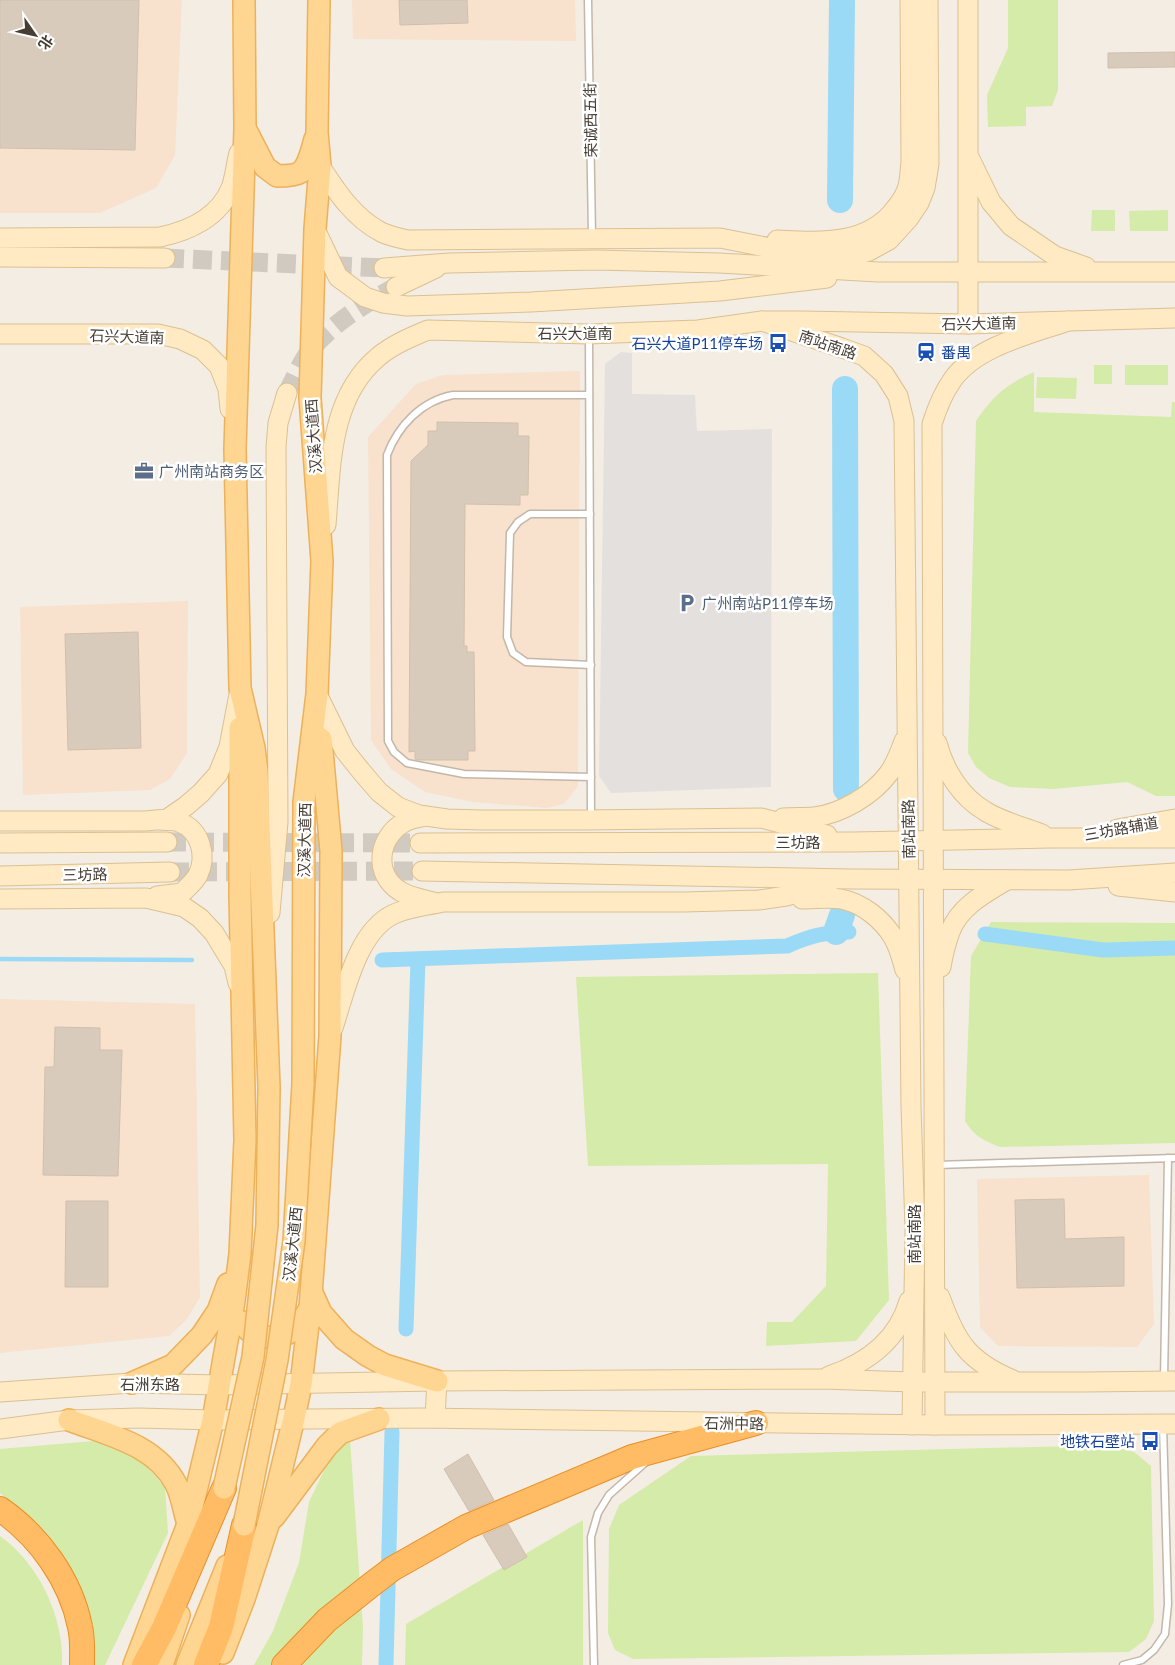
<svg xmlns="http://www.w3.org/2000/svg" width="1175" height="1665" viewBox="0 0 1175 1665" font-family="Lato,'Noto Sans SC',sans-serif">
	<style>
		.commercial { fill: #f8e1cd }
		.green { fill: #d4eba9 }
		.parking { fill: #e4e0dd }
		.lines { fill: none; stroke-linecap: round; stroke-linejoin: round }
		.stream { stroke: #9bdaf6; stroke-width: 4.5 }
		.canal { stroke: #9bdaf6; stroke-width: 15 }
		.river { stroke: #9bdaf6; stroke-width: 26 }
		.building { fill: #d9cbbc; stroke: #d1bfab }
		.secondary-tunnel { stroke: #d1cac1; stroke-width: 19; stroke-dasharray: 19 9; stroke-linecap: butt }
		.lane-casing { stroke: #c3b7a9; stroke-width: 9 }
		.secondary-casing { stroke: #dbc092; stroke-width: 21 }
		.primary-casing { stroke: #edb159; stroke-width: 24 }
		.highway-casing { stroke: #e98f29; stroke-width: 26 }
		.lane { stroke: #fff; stroke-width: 6 }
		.secondary { stroke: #ffeac3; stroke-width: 19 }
		.primary { stroke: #ffd592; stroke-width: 21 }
		.highway { stroke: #ffbc64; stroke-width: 24 }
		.primary-bridge-casing { stroke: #edb159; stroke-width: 24; stroke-linecap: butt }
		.primary-bridge { stroke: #ffd592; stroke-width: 21 }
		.labels { text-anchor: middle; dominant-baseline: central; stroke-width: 5; stroke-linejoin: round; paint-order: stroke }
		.street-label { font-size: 15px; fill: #463d34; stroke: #fff }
		.transit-label { font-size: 15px; fill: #164399; stroke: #fff; text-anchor: end }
		.service-label { font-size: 15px; fill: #4e5e75; stroke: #fff; text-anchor: start }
	</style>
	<rect width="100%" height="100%" fill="#f4ede4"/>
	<g class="commercial">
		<path d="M0 0H182L175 155 156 188 100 213H0Z"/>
		<path d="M352 0H575L576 41 353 39Z"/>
		<path d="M580 371 578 786 564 804 547 808 473 802 425 792 391 769 371 740 368 437 416 384 443 375Z"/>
		<path d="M188 601 187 753 170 779 150 790 23 795 20 607Z"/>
		<path d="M0 999 195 1004 200 1297 187 1319 169 1336 0 1353Z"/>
		<path d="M1149 1175 1154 1324 1137 1347 998 1346 980 1327 977 1179Z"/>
	</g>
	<g class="green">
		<path d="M1008 0H1058V90L1052 106 1026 107V126L988 127 987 95 1008 48Z"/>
		<path d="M1092 210H1115V231H1091Z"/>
		<path d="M1168 210V231H1130L1129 211Z"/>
		<rect x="1094" y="365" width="18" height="19"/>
		<rect x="1125" y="365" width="43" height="20"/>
		<path d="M1034 372V412L1171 417 1172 402H1175V796H1156L1127 782 1054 789 1010 787 989 778 976 767 968 753 976 421C994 395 1005 385 1034 372Z"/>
		<path d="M1037 377 1077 378 1076 399 1036 398Z"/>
		<path d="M991 922 1175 923V1143L1000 1147C984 1141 974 1136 965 1121L971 956Z"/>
		<path d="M878 973 889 1300 856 1341 766 1346 767 1322H792L826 1286 828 1164 588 1166 576 977Z"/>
		<path d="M350 1439 363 1628 362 1665H254L273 1631 299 1563 309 1502 331 1456Z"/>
		<path d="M94 1441 137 1456 165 1487 168 1533 105 1665H90C90 1654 92 1642 91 1630 87 1572 42 1528 0 1493V1449Z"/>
		<path d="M1107 1445 1134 1452 1151 1466 1154 1621 1146 1639 1129 1652 633 1659 615 1650 608 1633 609 1529 619 1505 691 1456Z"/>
		<path d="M583 1520V1665H405L406 1624Z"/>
		<path d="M0 1536C39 1564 64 1617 62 1665H0Z"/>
	</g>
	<path class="parking" d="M621 352 632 353V394L695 395 697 431 772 429 771 787 611 793 599 776 605 364Z"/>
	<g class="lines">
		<path class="stream" d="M0 959 192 960"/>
		<g class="canal">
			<path d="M985 934 1103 950 1175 948"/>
			<path d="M382 960 787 946C810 936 824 932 849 932"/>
			<path d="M406 1329 418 960"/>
			<path d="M386 1665 392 1432"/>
		</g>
		<g class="river">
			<path d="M840 200 842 0"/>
			<path d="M845 389 846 789"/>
			<path d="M836 932 842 915"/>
		</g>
	</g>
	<g class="building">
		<path d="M0 0H139L135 150 0 148Z"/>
		<path d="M399 0H467L468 23 400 25Z"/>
		<path d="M1175 52V67L1108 68V53Z"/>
		<path d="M437 422 518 423V436H529L528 495H520V505L465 504 464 646H467V652H474L475 751H468V760H419L415 759V751L409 752 411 461 428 445V431H437Z"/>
		<path d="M138 632 141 748 68 750 65 634Z"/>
		<path d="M55 1027 100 1028V1050H122L118 1176 43 1175 45 1067H54Z"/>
		<path d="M1064 1199 1065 1239 1124 1237V1286L1017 1288 1015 1200Z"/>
		<path d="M66 1201H108V1287H65Z"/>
		<path d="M468 1454 494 1500 469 1511 444 1469Z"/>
		<path d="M508 1524 527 1557 504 1570 483 1535Z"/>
	</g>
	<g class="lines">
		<g class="secondary-tunnel">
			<path d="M165 258 384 268"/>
			<path d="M287 393C294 380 300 364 309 352 332 323 364 304 396 287"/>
			<path d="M167 842 420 843"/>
			<path d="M170 872 422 871"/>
		</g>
		<g class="lane-casing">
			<g id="lane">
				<path d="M588 0 592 236"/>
				<path d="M589 335 591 817"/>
				<path d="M589 395H453C421 401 398 426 387 455L388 741 394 752 407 763 464 774 591 777"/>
				<path d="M590 514H530L518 522 510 533 507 637 513 653 526 662 591 665"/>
				<path d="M936 1165 1175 1158"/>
				<path d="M1164 1379 1168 1158"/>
				<path d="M594 1665 591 1537 598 1513 609 1495 646 1462"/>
				<path d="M1123 1665 1142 1660 1154 1650 1165 1634 1168 1604 1163 1425"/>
			</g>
		</g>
		<g class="secondary-casing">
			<g id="secondary">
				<path d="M968 0V324"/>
				<path d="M970 159 991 202 1011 226 1055 256 1086 267"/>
				<path d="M320 166C337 192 353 217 381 232 389 236 399 238 408 240L720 238 826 259"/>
				<path d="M315 229 338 277 365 297 383 303 407 306 531 302 720 291 827 278"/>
				<path d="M0 238 160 237C189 231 219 217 231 188 235 177 236 164 239 153"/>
				<path d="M777 240C819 242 867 246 895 209 900 203 906 194 908 186 910 178 910 170 911 162L910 0"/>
				<path d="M0 257 165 258"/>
				<path d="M823 260 848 257 869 251 889 240 909 218 919 203 925 188 929 164 928 0"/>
				<path d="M384 268 449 263 596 260 719 263 878 272H1175"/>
				<path d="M396 287 436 268"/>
				<path d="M762 321 842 348 864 356 884 374 898 396 904 421 911 1106 915 1229 912 1425"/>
				<path d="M0 334H158L180 339 203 350 219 366 228 389 230 409"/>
				<path d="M326 525C331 467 329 398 378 357 392 345 411 337 428 330L589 334 698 330 762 321H802L968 324 1175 318"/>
				<path d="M317 694 345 751 361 771 379 792 398 807 419 815 447 819 482 820H583L761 818 827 835"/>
				<path d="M937 743C944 770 961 797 985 811 998 820 1026 828 1042 834"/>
				<path d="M425 816C418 818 409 819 403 823 378 838 373 874 400 891 409 897 422 899 433 902"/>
				<path d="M783 818C793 817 804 818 814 817 841 814 873 795 889 773 896 763 900 752 904 741"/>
				<path d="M0 821H145L167 819 186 806 201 793 218 774 229 747 240 689"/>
				<path d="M1117 829 1175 819"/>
				<path d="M0 843 167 842"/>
				<path d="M420 843 853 842 1051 838H1175"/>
				<path d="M422 871 851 879 1069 880 1175 873"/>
				<path d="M0 876 170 872"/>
				<path d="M1118 886 1175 892"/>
				<path d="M157 896 182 893C188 887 194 882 198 875 207 856 201 830 179 822 174 820 166 821 160 820"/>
				<path d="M0 899 146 898 184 907 200 918 214 933 234 966 238 983"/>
				<path d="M802 899C815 899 829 897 841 899 862 903 882 919 893 937 899 947 902 959 905 970"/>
				<path d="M270 913 278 822 276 447 278 423 287 393"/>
				<path d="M941 967C943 955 946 943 950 932 959 907 985 893 1007 880"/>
				<path d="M333 1028C345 992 357 931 394 914 409 907 426 906 443 902H684L759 900 786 896 828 885"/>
				<path d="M940 1297C956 1342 968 1361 1013 1380"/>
				<path d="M829 1376C867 1363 898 1340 909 1301"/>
				<path d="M0 1392 132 1383 219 1385 437 1381 822 1379 913 1382H1084L1175 1381"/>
				<path d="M435 1418 437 1381"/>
				<path d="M935 1425 932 424C937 408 943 393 953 379 977 346 1031 334 1068 321"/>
				<path d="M0 1429 69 1420 139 1418 213 1420 422 1418 935 1425 1175 1424"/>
			</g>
		</g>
		<g class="primary-casing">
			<g id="primary">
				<path d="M244 0 245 128 235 449 240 688 254 748 257 772 269 1087"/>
				<path d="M246 130 265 167 277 176C284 176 295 176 301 172 309 165 312 149 315 139"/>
				<path d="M303 1084 304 802 317 694 322 561 310 398 315 229 320 166 317 132 319 0"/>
				<path d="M312 1293 321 1313 344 1339 368 1356 385 1365 437 1381"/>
				<path d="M243 1322C250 1341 282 1341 296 1328 301 1323 306 1315 310 1308"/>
				<path d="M132 1383 173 1365 202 1335 218 1311 228 1284"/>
				<path d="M69 1420C108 1435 155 1444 176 1484 182 1496 184 1511 188 1524"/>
				<path d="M274 1517 327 1446 340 1433 379 1419"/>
				<path d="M223 1653 244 1599 268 1525 294 1418 301 1384 310 1308 330 1036 331 851 321 739"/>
				<path d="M134 1665 188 1524 213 1420 234 1301 240 1254 245 1140 240 894V728"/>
				<path d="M162 1665 179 1615"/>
				<path d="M187 1665 227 1566"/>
			</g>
		</g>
		<g class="highway-casing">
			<g id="highway">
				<path d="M0 1509C39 1536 71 1580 80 1627 83 1639 82 1652 82 1665"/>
				<path d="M144 1665 164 1628 224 1488"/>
				<path d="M206 1665 221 1627 244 1525"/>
				<path d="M284 1665 327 1620 371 1585 392 1569 466 1527 632 1457 756 1423"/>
			</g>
		</g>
		<use href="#lane" class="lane"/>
		<use href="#secondary" class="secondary"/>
		<use href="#primary" class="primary"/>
		<use href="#highway" class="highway"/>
		<g class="primary-bridge-casing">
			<g id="primary-bridge">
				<path d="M224 1488 253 1357 267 1225 269 1087"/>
				<path d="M244 1525 277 1360 294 1241 303 1084"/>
			</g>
		</g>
		<use href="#primary-bridge" class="primary-bridge"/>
	</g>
	<defs>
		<g id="bus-bare" transform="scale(1.5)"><path d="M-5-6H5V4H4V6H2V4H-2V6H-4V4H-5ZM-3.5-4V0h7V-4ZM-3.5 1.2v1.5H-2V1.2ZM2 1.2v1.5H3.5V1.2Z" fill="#1a4fb4" stroke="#fff" stroke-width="2.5" paint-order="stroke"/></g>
		<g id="station-bare" transform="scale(1.5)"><path d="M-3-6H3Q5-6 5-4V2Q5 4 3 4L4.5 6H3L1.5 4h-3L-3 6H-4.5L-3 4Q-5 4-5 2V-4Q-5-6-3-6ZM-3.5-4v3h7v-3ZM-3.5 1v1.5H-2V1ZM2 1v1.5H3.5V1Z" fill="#1a4fb4" stroke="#fff" stroke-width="2.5" paint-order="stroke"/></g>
		<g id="office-bare" transform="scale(1.5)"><path d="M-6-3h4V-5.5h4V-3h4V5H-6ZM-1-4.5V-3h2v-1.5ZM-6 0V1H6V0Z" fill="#5c6f8a" stroke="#fff" stroke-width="2.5" paint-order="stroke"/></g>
		<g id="parking-bare" transform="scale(1.5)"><path d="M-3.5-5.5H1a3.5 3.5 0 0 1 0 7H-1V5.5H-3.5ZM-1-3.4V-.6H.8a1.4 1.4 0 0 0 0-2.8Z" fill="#5c6f8a" stroke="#fff" stroke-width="2.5" paint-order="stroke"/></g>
	</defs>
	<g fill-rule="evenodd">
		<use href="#bus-bare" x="778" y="343"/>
		<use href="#station-bare" x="926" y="352"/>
		<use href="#office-bare" x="144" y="471"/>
		<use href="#parking-bare" x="687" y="603"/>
		<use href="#bus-bare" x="1150" y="1441"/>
	</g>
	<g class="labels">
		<g class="street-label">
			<text transform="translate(590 120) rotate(-91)">荣诚西五街</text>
			<text transform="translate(979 323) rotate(-1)">石兴大道南</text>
			<text x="575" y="333">石兴大道南</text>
			<text transform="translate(127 336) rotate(2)">石兴大道南</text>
			<text transform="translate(828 344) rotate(19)">南站南路</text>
			<text transform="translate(313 436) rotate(-94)">汉溪大道西</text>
			<text transform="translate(1121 828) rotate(-10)">三坊路辅道</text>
			<text transform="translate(908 829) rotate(-91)">南站南路</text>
			<text transform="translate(304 840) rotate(-89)">汉溪大道西</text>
			<text x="798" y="842">三坊路</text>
			<text transform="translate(85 874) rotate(-1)">三坊路</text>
			<text transform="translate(914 1234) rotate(-90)">南站南路</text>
			<text transform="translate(292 1244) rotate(-84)">汉溪大道西</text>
			<text x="150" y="1384">石洲东路</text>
			<text transform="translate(734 1423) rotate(1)">石洲中路</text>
		</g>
		<g class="transit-label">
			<text x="763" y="343">石兴大道P11停车场</text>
			<text x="941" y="352" text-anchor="start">番禺</text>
			<text x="1135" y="1441">地铁石壁站</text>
		</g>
		<g class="service-label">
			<text x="159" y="471">广州南站商务区</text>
			<text x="702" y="603">广州南站P11停车场</text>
		</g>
	</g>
	<g transform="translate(35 35) rotate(124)" stroke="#ffffff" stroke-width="4" paint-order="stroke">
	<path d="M0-4L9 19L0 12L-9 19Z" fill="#463d34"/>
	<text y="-8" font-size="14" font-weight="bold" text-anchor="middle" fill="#463d34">北</text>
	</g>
</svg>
